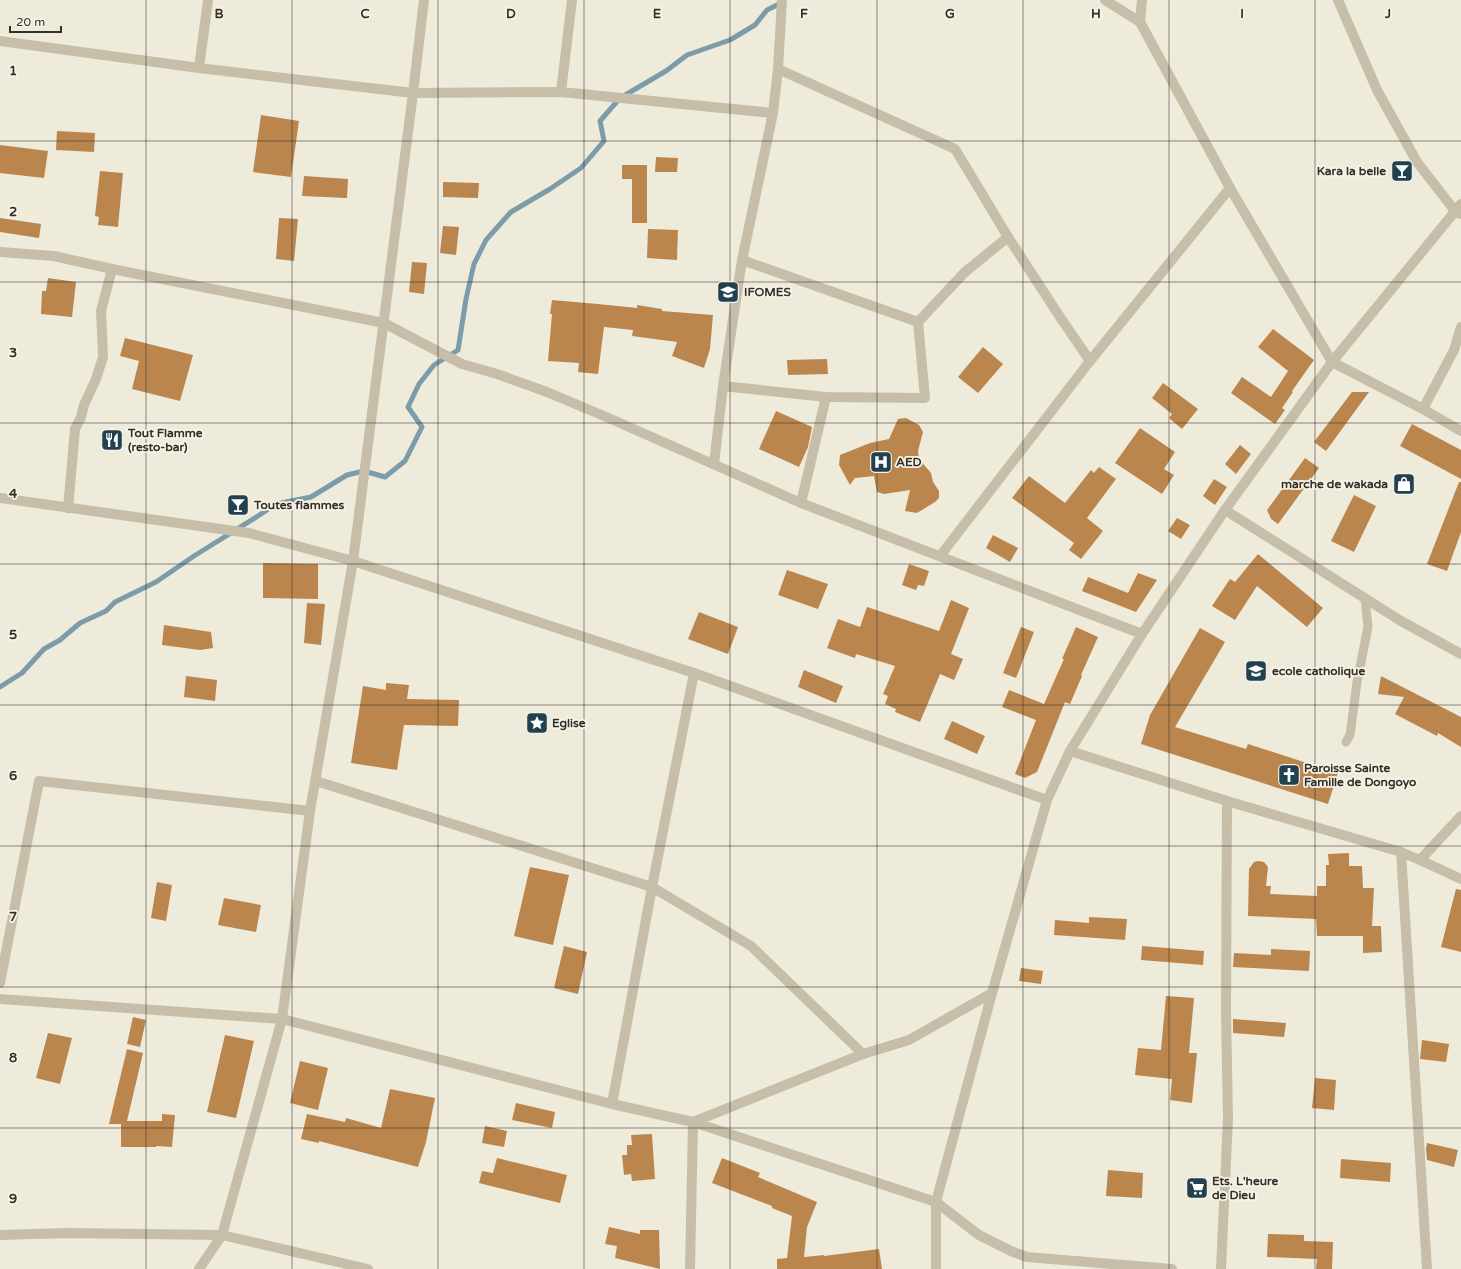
<svg xmlns="http://www.w3.org/2000/svg" width="1461" height="1269" viewBox="0 0 1461 1269" font-family="'Varela Round',sans-serif">
	<style>
		.lines { fill: none; stroke-linecap: round; stroke-linejoin: round }
		.stream { stroke: #7d9caa; stroke-width: 5 }
		.building { fill: #bb864e }
		.lane { stroke: #c6bea8; stroke-width: 9 }
		.street { stroke: #c6bea8; stroke-width: 10 }
		.grid { fill: none; stroke: #342f28; stroke-width: 1; stroke-opacity: 0.55 }
		.labels { text-anchor: middle; dominant-baseline: central; stroke-width: 3.5; stroke-linejoin: round; paint-order: stroke }
		.poi-label { font-size: 12px; font-weight: bold; fill: #342f28; stroke: #f7f4e7; text-anchor: start }
		.grid-label { font-size: 13px; text-anchor: middle; font-weight: bold; fill: #342f28; stroke: #f7f4e7; stroke-width: 3.5; stroke-linejoin: round; paint-order: stroke }
	</style>
	<rect width="100%" height="100%" fill="#efebdb"/>
	<g class="lines">
		<path class="stream" d="M0 687 22 673 44 649 60 640 80 623 106 611 115 602 156 582 194 556 258 516 276 504 311 497 347 475 364 471 385 477 405 461 422 427 408 407 419 384 434 365 458 350 466 299 474 264 486 240 511 212 550 189 581 168 604 141 600 121 620 98 666 71 687 55 730 40 755 25 767 10 781 3"/>
	</g>
	<g class="building">
		<path d="M261 115 299 121 291 177 253 172Z"/>
		<path d="M57 131 95 133 94 152 56 150Z"/>
		<path d="M0 145 48 151 44 178 0 173Z"/>
		<path d="M656 157 678 158 677 172H655Z"/>
		<path d="M622 165H647V223H632V179H622Z"/>
		<path d="M100 171 123 173 118 227 98 225 99 217 95 216Z"/>
		<path d="M304 176 348 179 347 198 302 196Z"/>
		<path d="M443 182 479 183 478 198 443 197Z"/>
		<path d="M0 218 41 224 39 238 0 232Z"/>
		<path d="M279 218 298 219 294 261 276 259Z"/>
		<path d="M443 226 459 227 456 255 440 253Z"/>
		<path d="M648 229 678 230 677 260 647 258Z"/>
		<path d="M412 262 427 263 424 294 409 292Z"/>
		<path d="M48 278 76 282 72 317 41 314 42 291H46Z"/>
		<path d="M552 300 598 304 637 308V305L662 309V311L713 315 710 349 704 368 672 356 677 342 632 336 633 330 604 327 598 374 578 372 579 363 548 361 552 314H550Z"/>
		<path d="M1273 329 1314 360 1292 391 1293 392 1282 408 1285 410 1275 424 1231 393 1242 377 1271 397 1288 371 1258 347Z"/>
		<path d="M125 338 193 355 180 401 132 389 139 361 120 356Z"/>
		<path d="M983 347 1003 364 978 393 958 377Z"/>
		<path d="M827 359 828 374 788 375 787 360Z"/>
		<path d="M1163 383 1198 409 1182 429 1169 418 1172 414 1152 398Z"/>
		<path d="M1352 392H1369L1326 451 1314 442Z"/>
		<path d="M776 411 812 427 808 447 799 467 759 449Z"/>
		<path d="M906 418 919 425 923 432 918 451 919 459 931 473 933 482 939 491V498L935 502 917 513 905 511 910 490 884 494 877 492 874 476 855 478 850 485 839 465 840 455 870 443 889 439 898 419Z"/>
		<path d="M1412 424 1461 450V479L1400 446Z"/>
		<path d="M1140 428 1175 452 1164 469 1174 475 1162 494 1115 463Z"/>
		<path d="M1240 445 1251 454 1236 474 1225 464Z"/>
		<path d="M1305 458 1319 468 1278 524 1271 519 1267 510Z"/>
		<path d="M1099 467 1116 479 1087 518 1103 531 1081 559 1069 550 1074 543 1012 498 1029 476 1065 503 1091 470 1094 473Z"/>
		<path d="M1214 479 1227 487 1215 505 1203 496Z"/>
		<path d="M1459 482H1461V532L1447 571 1427 564Z"/>
		<path d="M1354 495 1376 506 1354 552 1331 541Z"/>
		<path d="M1177 518 1190 525 1181 539 1168 531Z"/>
		<path d="M993 535 1018 548 1010 562 986 548Z"/>
		<path d="M1258 554 1323 608 1307 627 1257 586 1235 620 1212 606 1230 579 1235 582Z"/>
		<path d="M263 563 318 564V599L263 598Z"/>
		<path d="M909 564 929 571 924 586 918 585 916 590 902 585Z"/>
		<path d="M787 570 828 584 818 609 778 595Z"/>
		<path d="M1138 573 1157 580 1136 612 1082 591 1088 577 1128 593Z"/>
		<path d="M951 600 969 608 951 654 963 659 954 680 940 674 920 722 895 712 896 709 885 704 888 696 883 694 895 666 856 654 855 658 827 648 838 619 860 627 867 607 939 631Z"/>
		<path d="M307 603 325 604 321 645 304 643Z"/>
		<path d="M699 612 738 627 728 654 688 639Z"/>
		<path d="M164 625 211 632 213 648 200 650 162 645Z"/>
		<path d="M1021 627 1034 632 1016 678 1003 673Z"/>
		<path d="M1076 627 1098 637 1081 675 1082 676 1070 704 1065 702 1037 772 1025 778 1015 774 1036 720 1002 707 1009 690 1044 704 1064 659H1062Z"/>
		<path d="M1200 628 1225 642 1175 727 1246 749 1248 744 1338 773 1328 804 1141 744 1150 715Z"/>
		<path d="M804 670 843 686 836 703 798 687Z"/>
		<path d="M186 676 217 680 215 701 184 697Z"/>
		<path d="M1381 676 1461 717V747L1438 733 1437 736 1395 714 1404 697 1378 694Z"/>
		<path d="M386 683 409 685 407 699 459 700 458 726 404 725 397 770 351 763 363 686 386 690Z"/>
		<path d="M952 721 985 736 977 754 944 739Z"/>
		<path d="M1349 853V866H1362L1363 888H1374L1372 926H1381L1382 952 1363 953V936H1317L1316 919 1248 916 1249 869 1254 862 1258 861 1264 862 1268 867 1266 886H1271L1270 894 1317 896V886H1326V865H1329L1328 854Z"/>
		<path d="M530 867 569 875 553 945 514 936Z"/>
		<path d="M157 882 172 885 166 921 151 918Z"/>
		<path d="M1456 889 1461 890V952L1441 947Z"/>
		<path d="M224 898 261 905 256 932 218 925Z"/>
		<path d="M1089 917 1127 919 1125 940 1054 935 1055 920 1089 923Z"/>
		<path d="M564 946 587 952 578 994 554 988Z"/>
		<path d="M1142 946 1204 951 1203 965 1141 960Z"/>
		<path d="M1271 949 1310 951 1309 971 1233 967 1234 953 1271 955Z"/>
		<path d="M1021 968 1043 971 1041 984 1019 981Z"/>
		<path d="M1166 996 1194 998 1189 1053H1197L1192 1103 1170 1100 1172 1079 1135 1075 1138 1048 1161 1050Z"/>
		<path d="M133 1017 146 1020 140 1047 127 1044Z"/>
		<path d="M1233 1019 1286 1023 1284 1037 1233 1033Z"/>
		<path d="M48 1033 72 1038 60 1084 36 1078Z"/>
		<path d="M225 1035 254 1041 236 1118 207 1112Z"/>
		<path d="M1422 1040 1449 1044 1446 1062 1420 1059Z"/>
		<path d="M127 1049 143 1053 127 1121H162V1114L175 1115 172 1147 156 1146V1147H121V1124H109Z"/>
		<path d="M300 1061 328 1068 318 1110 290 1103Z"/>
		<path d="M1315 1078 1336 1080 1334 1110 1312 1108Z"/>
		<path d="M390 1089 435 1098 426 1142 418 1167 319 1141V1143L301 1139 307 1114 345 1122 346 1118 381 1128Z"/>
		<path d="M516 1103 555 1112 552 1128 512 1120Z"/>
		<path d="M485 1126 507 1131 504 1147 482 1143Z"/>
		<path d="M652 1134 655 1179 632 1181 631 1174 624 1175 622 1155H627V1145H632L631 1135Z"/>
		<path d="M1427 1143 1458 1150 1454 1167 1427 1160 1426 1149Z"/>
		<path d="M497 1158 567 1175 560 1203 479 1183 482 1171 493 1173Z"/>
		<path d="M722 1158 760 1173 758 1177 817 1202 807 1227 804 1257 824 1255V1256L879 1249 882 1269H777V1259L787 1258 792 1216 772 1208V1206L712 1183Z"/>
		<path d="M1341 1159 1391 1163 1390 1182 1340 1178Z"/>
		<path d="M1108 1170 1143 1173 1142 1198 1106 1196Z"/>
		<path d="M609 1227 640 1234V1230H659L660 1269 615 1258 617 1246 605 1244Z"/>
		<path d="M1268 1234 1304 1235V1241L1333 1242 1332 1269H1316L1317 1259 1267 1257Z"/>
	</g>
	<g class="lines">
		<path class="lane" d="M1346 742 1350 735 1357 682 1368 627 1365 598"/>
		<g class="street">
			<path d="M1105 0 1140 22"/>
			<path d="M1142 0 1140 22 1230 188 1332 362 1423 409 1461 431"/>
			<path d="M1338 0 1377 90 1417 162 1455 211 1460 214"/>
			<path d="M0 41 199 68 413 93 561 92 773 113"/>
			<path d="M199 68 208 0"/>
			<path d="M778 69 955 149 1008 237 1060 317 1090 361"/>
			<path d="M561 92 572 0"/>
			<path d="M0 252 54 256 112 269 384 323 462 364 497 374 547 392 611 419 801 503 1142 634"/>
			<path d="M742 260 918 322"/>
			<path d="M723 386 826 397 925 398 918 322 965 272 1008 237"/>
			<path d="M1423 409 1454 350 1461 327"/>
			<path d="M714 464 723 386 742 260 773 113 778 69 782 0"/>
			<path d="M0 498 249 533 353 561 694 673 1047 800"/>
			<path d="M801 503 826 397"/>
			<path d="M68 508 75 429 81 417 84 405 96 379 103 357 101 311 112 269"/>
			<path d="M1225 510 1401 621 1461 654"/>
			<path d="M940 556 1090 361 1230 188"/>
			<path d="M1070 751 1227 801 1401 852 1427 1269"/>
			<path d="M316 781 652 887 751 946 863 1054"/>
			<path d="M1401 852 1420 860 1461 816"/>
			<path d="M1420 860 1461 879"/>
			<path d="M0 983 39 781 310 811"/>
			<path d="M0 999 282 1019 612 1104 693 1122 863 1054 909 1040 992 993"/>
			<path d="M612 1104 652 887 694 673"/>
			<path d="M0 1235 67 1233 222 1235 368 1269"/>
			<path d="M199 1269 222 1235 282 1019 310 811 353 561 413 93 424 0"/>
			<path d="M690 1269 693 1122 936 1202 979 1235 1011 1251 1027 1257 1172 1269"/>
			<path d="M936 1269V1202L992 993 1047 800 1070 751 1142 634 1225 510 1332 362 1461 204"/>
			<path d="M1221 1269 1228 1118 1226 1011 1227 801"/>
		</g>
	</g>
	<path class="grid" d="M146 0V1269M292 0V1269M438 0V1269M584 0V1269M730 0V1269M877 0V1269M1023 0V1269M1169 0V1269M1315 0V1269M0 141H1461M0 282H1461M0 423H1461M0 564H1461M0 705H1461M0 846H1461M0 987H1461M0 1128H1461"/>
	<defs>
		<g id="bar-square" transform="scale(1.15)"><rect x="-9" y="-9" width="18" height="18" rx="4" fill="#214151" stroke="#f7f4e7"/><path d="M-6-5H6L.8 .8V4.5H3.5V6h-7V4.5H-.8V.8Z" fill="#fff"/></g>
		<g id="school-square" transform="scale(1.15)"><rect x="-9" y="-9" width="18" height="18" rx="4" fill="#214151" stroke="#f7f4e7"/><path d="M0-5L7-2L0 1L-7-2ZM-4 1L0 2.5L4 1V4Q0 6-4 4Z" fill="#fff"/></g>
		<g id="restaurant-square" transform="scale(1.15)"><rect x="-9" y="-9" width="18" height="18" rx="4" fill="#214151" stroke="#f7f4e7"/><path d="M-5-6h1v4h1v-4h1v4h1v-4h1v5L-1.5 .5V6h-2V.5L-5-1ZM5-6V6H3V1.5H1.5Q1.5-4 5-6Z" fill="#fff"/></g>
		<g id="hospital-square" transform="scale(1.15)"><rect x="-9" y="-9" width="18" height="18" rx="4" fill="#214151" stroke="#f7f4e7"/><path d="M-5-5h3v3.5h4V-5h3V5h-3V1.5h-4V5h-3Z" fill="#fff"/></g>
		<g id="shop-square" transform="scale(1.15)"><rect x="-9" y="-9" width="18" height="18" rx="4" fill="#214151" stroke="#f7f4e7"/><path d="M-5-2.5h2.3a2.7 3.5 0 0 1 5.4 0H5L5.5 6h-11ZM-1.5-2.5h3a1.5 2.3 0 0 0-3 0Z" fill="#fff"/></g>
		<g id="sight-square" transform="scale(1.15)"><rect x="-9" y="-9" width="18" height="18" rx="4" fill="#214151" stroke="#f7f4e7"/><path d="M0-6L1.8-2.2L6-1.7L2.9 1.2L3.7 5.4L0 3.3L-3.7 5.4L-2.9 1.2L-6-1.7L-1.8-2.2Z" fill="#fff"/></g>
		<g id="church-square" transform="scale(1.15)"><rect x="-9" y="-9" width="18" height="18" rx="4" fill="#214151" stroke="#f7f4e7"/><path d="M-1.2-6h2.4v3.5h3.3v2.4h-3.3V6h-2.4V-.1h-3.3v-2.4h3.3Z" fill="#fff"/></g>
		<g id="supermarket-square" transform="scale(1.15)"><rect x="-9" y="-9" width="18" height="18" rx="4" fill="#214151" stroke="#f7f4e7"/><path d="M-6-5.5h2.5l.6 2H6L4.5 2H-2.5L-4.4-4H-6ZM-1.5 3.2a1.3 1.3 0 1 0 .1 0ZM3 3.2a1.3 1.3 0 1 0 .1 0Z" fill="#fff"/></g>
	</defs>
	<g fill-rule="evenodd">
		<use href="#bar-square" x="1402" y="171"/>
		<use href="#school-square" x="728" y="292"/>
		<use href="#restaurant-square" x="112" y="440"/>
		<use href="#hospital-square" x="881" y="462"/>
		<use href="#shop-square" x="1404" y="484"/>
		<use href="#bar-square" x="238" y="505"/>
		<use href="#school-square" x="1256" y="671"/>
		<use href="#sight-square" x="537" y="723"/>
		<use href="#church-square" x="1289" y="775"/>
		<use href="#supermarket-square" x="1197" y="1188"/>
	</g>
	<g class="labels">
		<g class="poi-label">
			<text x="1386" y="171" text-anchor="end">Kara la belle</text>
			<text x="744" y="292">IFOMES</text>
			<text x="128" y="433">Tout Flamme<tspan x="128" dy="14">(resto-bar)</tspan></text>
			<text x="896" y="462">AED</text>
			<text x="1388" y="484" text-anchor="end">marche de wakada</text>
			<text x="254" y="505">Toutes flammes</text>
			<text x="1272" y="671">ecole catholique</text>
			<text x="552" y="723">Eglise</text>
			<text x="1304" y="768">Paroisse Sainte<tspan x="1304" dy="14">Famille de Dongoyo</tspan></text>
			<text x="1212" y="1181">Ets. L'heure<tspan x="1212" dy="14">de Dieu</tspan></text>
		</g>
	</g>
	<g class="grid-label">
		<text x="219" y="18">B</text>
		<text x="365" y="18">C</text>
		<text x="511" y="18">D</text>
		<text x="657" y="18">E</text>
		<text x="804" y="18">F</text>
		<text x="950" y="18">G</text>
		<text x="1096" y="18">H</text>
		<text x="1242" y="18">I</text>
		<text x="1388" y="18">J</text>
		<text x="13" y="75">1</text>
		<text x="13" y="216">2</text>
		<text x="13" y="357">3</text>
		<text x="13" y="498">4</text>
		<text x="13" y="639">5</text>
		<text x="13" y="780">6</text>
		<text x="13" y="921">7</text>
		<text x="13" y="1062">8</text>
		<text x="13" y="1203">9</text>
	</g>
	<path d="M10 26v6h51v-6" fill="none" stroke="#342f28" stroke-width="2"/>
	<text x="16" y="26" font-size="12" fill="#342f28" stroke="#f7f4e7" stroke-width="3" paint-order="stroke">20 m</text>
</svg>
